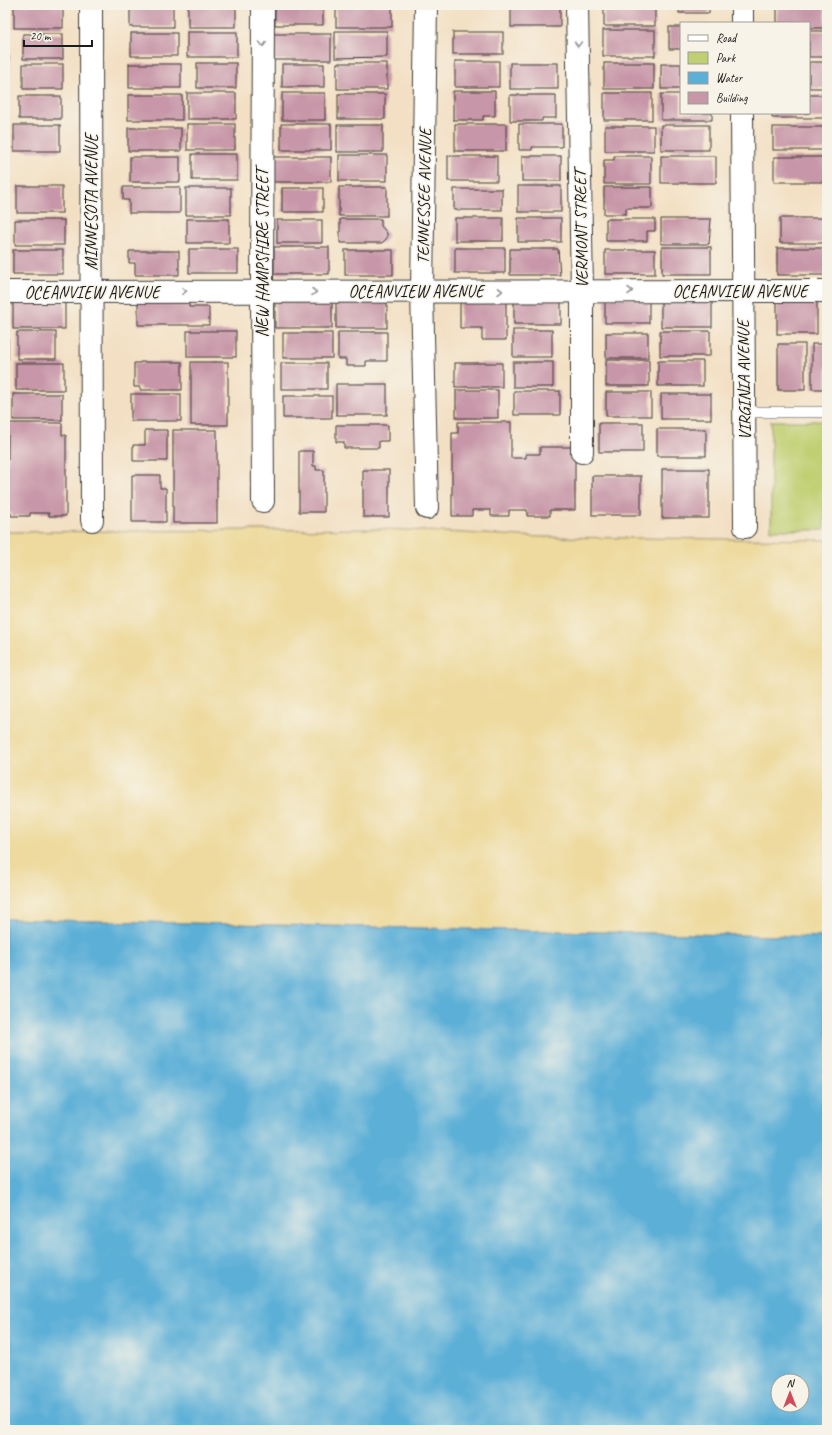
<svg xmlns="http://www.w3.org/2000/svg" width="832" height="1435" viewBox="0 0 832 1435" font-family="Caveat,sans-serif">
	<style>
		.green { fill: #c0cf71; stroke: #6e7646 }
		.sand { fill: #eeda9e; stroke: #857b5d }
		.water { fill: #5cafd7; stroke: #3c667a; fill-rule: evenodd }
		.building { fill: #c796a8 }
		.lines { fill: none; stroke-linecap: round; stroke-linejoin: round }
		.lane-casing { stroke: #3c3935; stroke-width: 12 }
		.street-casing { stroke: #3c3935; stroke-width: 24 }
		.lane { stroke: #fff; stroke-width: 11 }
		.street { stroke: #fff; stroke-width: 22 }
		.oneway { stroke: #999 }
		.labels { text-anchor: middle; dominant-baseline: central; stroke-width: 3; stroke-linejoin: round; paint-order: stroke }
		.street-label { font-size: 17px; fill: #1c1c1c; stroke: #f7f3e8 }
	</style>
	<rect width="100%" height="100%" fill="#f7f3e8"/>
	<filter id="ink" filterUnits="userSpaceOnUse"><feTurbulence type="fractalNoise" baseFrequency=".025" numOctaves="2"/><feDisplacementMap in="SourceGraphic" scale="8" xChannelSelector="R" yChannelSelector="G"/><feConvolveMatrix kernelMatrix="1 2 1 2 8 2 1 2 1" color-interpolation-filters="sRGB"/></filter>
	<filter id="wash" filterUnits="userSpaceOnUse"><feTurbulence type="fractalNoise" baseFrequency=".012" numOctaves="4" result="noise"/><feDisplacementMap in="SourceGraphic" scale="16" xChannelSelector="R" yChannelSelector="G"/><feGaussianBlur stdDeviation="0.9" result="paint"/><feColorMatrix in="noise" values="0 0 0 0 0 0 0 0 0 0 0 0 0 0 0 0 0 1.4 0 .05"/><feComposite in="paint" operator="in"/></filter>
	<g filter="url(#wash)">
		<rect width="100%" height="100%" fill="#f3e0c4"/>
		<rect class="green" x="771" y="421" width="53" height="109"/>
		<path class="sand" d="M386 529 541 537 827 540V937L5 919V532Z"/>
		<path class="water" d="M5 919 827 937V1430H5ZM778 1381H802V1405H778Z"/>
		<g id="blocks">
			<g class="building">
				<rect x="14" y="5" width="49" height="23"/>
				<rect x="130" y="5" width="43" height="22"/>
				<rect x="188" y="5" width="48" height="22"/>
				<rect x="275" y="5" width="48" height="20"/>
				<rect x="336" y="5" width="56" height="22"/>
				<rect x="511" y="5" width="49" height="22"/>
				<rect x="604" y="5" width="51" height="21"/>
				<rect x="679" y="5" width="30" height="8"/>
				<path d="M777 5H825V28H809V23H777Z"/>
				<rect x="669" y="27" width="12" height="22"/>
				<rect x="603" y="30" width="52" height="26"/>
				<path d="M335 31H387V57L335 58Z"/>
				<rect x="809" y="31" width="18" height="26"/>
				<rect x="187" y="32" width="50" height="25"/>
				<rect x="453" y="32" width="50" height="22"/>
				<rect x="131" y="33" width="46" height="23"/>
				<rect x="23" y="34" width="40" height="25"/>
				<rect x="273" y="34" width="58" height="26"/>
				<rect x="5" y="56" width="4" height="34"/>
				<rect x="455" y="61" width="44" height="26"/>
				<rect x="809" y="62" width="18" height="26"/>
				<rect x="197" y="63" width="39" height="25"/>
				<rect x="337" y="63" width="50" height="26"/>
				<rect x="510" y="63" width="48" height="26"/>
				<rect x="604" y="63" width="50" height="26"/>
				<rect x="23" y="64" width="40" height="25"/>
				<rect x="129" y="64" width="52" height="24"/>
				<rect x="282" y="64" width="42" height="23"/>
				<rect x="661" y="64" width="20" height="25"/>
				<path d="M453 91H495V116H483V120H453Z"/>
				<rect x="187" y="93" width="49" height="26"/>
				<rect x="282" y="93" width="43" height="27"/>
				<rect x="604" y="93" width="48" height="27"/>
				<rect x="338" y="94" width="47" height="25"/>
				<path d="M661 94H681V113H712V120H661Z"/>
				<rect x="128" y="95" width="54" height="25"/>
				<path d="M510 95H556V118H542V121H510Z"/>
				<path d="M809 95H827V118H772V113H809Z"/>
				<rect x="19" y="96" width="42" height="23"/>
				<rect x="187" y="124" width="48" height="26"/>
				<rect x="281" y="124" width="50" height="26"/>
				<rect x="455" y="124" width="51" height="27"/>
				<path d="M519 124H562V147H532V150H519Z"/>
				<rect x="14" y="125" width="46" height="26"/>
				<rect x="337" y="125" width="46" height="27"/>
				<rect x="661" y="125" width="48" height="25"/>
				<rect x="605" y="126" width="49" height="25"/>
				<rect x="5" y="127" width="2" height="25"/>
				<rect x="773" y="127" width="53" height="23"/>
				<rect x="128" y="128" width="53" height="23"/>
				<rect x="192" y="154" width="45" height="26"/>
				<rect x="339" y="155" width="48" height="26"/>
				<rect x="448" y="156" width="49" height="25"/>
				<rect x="522" y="156" width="39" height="25"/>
				<path d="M614 156H651V184H604V160H614Z"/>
				<rect x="661" y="156" width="55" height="27"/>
				<rect x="5" y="157" width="3" height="23"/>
				<rect x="130" y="157" width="50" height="25"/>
				<rect x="273" y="157" width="58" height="25"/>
				<rect x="774" y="157" width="53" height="25"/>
				<rect x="17" y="186" width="45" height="27"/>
				<rect x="518" y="186" width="43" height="26"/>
				<path d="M123 187H180V213H129V200H123Z"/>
				<rect x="339" y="187" width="48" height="29"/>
				<path d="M604 187H652V208H626V214H604Z"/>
				<rect x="186" y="188" width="45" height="27"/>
				<rect x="282" y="188" width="41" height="24"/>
				<rect x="454" y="189" width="48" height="21"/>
				<rect x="455" y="218" width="48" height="23"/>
				<rect x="518" y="218" width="43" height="24"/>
				<rect x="780" y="218" width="47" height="25"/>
				<rect x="5" y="219" width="2" height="23"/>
				<rect x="187" y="219" width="42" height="24"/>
				<path d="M340 219H381V226L387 233V238L382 243H340Z"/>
				<path d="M606 219H655V231H647V241H606Z"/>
				<path d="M661 219H711L709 244H661Z"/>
				<rect x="15" y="220" width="49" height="25"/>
				<rect x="277" y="220" width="45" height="23"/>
				<rect x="274" y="247" width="55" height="27"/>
				<rect x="662" y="247" width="49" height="27"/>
				<rect x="455" y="248" width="50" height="25"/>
				<rect x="777" y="248" width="50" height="27"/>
				<rect x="189" y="249" width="49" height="24"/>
				<path d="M510 249H558L560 275H510Z"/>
				<rect x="13" y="250" width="50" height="24"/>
				<rect x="345" y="250" width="48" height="25"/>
				<rect x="605" y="250" width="50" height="24"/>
				<path d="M129 251H179V275H135V263H129Z"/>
				<rect x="514" y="297" width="47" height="27"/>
				<rect x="605" y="298" width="44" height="25"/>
				<rect x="275" y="300" width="57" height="28"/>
				<path d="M460 300H506V340H482V328H460Z"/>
				<path d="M138 301H189V307H209V325H138Z"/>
				<rect x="336" y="301" width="51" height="27"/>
				<rect x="777" y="301" width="40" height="33"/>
				<rect x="13" y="302" width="52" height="27"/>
				<rect x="661" y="302" width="51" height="25"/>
				<rect x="5" y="303" width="3" height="24"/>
				<rect x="513" y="330" width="39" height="27"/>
				<rect x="5" y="331" width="3" height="28"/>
				<rect x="187" y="331" width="49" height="26"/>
				<rect x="660" y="331" width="50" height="25"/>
				<rect x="17" y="332" width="39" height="27"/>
				<path d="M338 332H387V361H366V366H346V359H338Z"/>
				<rect x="283" y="333" width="49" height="25"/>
				<rect x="606" y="333" width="42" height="25"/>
				<rect x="778" y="344" width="27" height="46"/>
				<rect x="812" y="344" width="15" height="45"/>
				<rect x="606" y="360" width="43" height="26"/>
				<rect x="658" y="361" width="45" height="25"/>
				<path d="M140 362H182V390H140V387H134V363H140Z"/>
				<rect x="191" y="362" width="37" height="63"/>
				<rect x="513" y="362" width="40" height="25"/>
				<rect x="16" y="363" width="48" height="27"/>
				<rect x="281" y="363" width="46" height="26"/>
				<rect x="455" y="363" width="47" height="24"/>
				<rect x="336" y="384" width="51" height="31"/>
				<rect x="456" y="390" width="42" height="28"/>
				<rect x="514" y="391" width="46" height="24"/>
				<rect x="606" y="392" width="45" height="24"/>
				<rect x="13" y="394" width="49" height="26"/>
				<rect x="131" y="394" width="50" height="27"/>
				<rect x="661" y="394" width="50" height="25"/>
				<rect x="5" y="395" width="3" height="26"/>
				<rect x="283" y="396" width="49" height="22"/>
				<path d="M458 422H511V458H526V454H540V447H575V510H550V516H527V510H509V516H491V510H472V516H452V433H458Z"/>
				<path d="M8 423H62V435H66V516H49V513H30V516H11V513H5V460H8Z"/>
				<rect x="599" y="423" width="44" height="29"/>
				<path d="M336 425H388V441H379V448H344V442H336Z"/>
				<rect x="657" y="429" width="49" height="27"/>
				<path d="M145 430H167V461H133V445H145Z"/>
				<rect x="173" y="430" width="44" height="93"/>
				<path d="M299 451H313V466H316V470H324V512H299Z"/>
				<rect x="662" y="469" width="47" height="49"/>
				<rect x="363" y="470" width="26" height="47"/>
				<path d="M132 475H160V488H166V522H132Z"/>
				<rect x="592" y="476" width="49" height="39"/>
			</g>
		</g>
	</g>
	<g filter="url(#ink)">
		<use href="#blocks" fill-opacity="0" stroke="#3c3935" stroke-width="1"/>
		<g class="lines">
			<g class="lane-casing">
				<path id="lane" d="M744 412H827"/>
			</g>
			<g class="street-casing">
				<g id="street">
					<path d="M91 5 92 520"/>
					<path d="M263 5 262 292 263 501"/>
					<path d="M426 5 422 291 427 508"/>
					<path d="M577 5 582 291V452"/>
					<path d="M742 5V23"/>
					<path d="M742 113 745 527"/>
					<path d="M5 292 827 291"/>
				</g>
			</g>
			<use href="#lane" class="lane"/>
			<use href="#street" class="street"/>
		</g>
		<defs><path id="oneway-chevron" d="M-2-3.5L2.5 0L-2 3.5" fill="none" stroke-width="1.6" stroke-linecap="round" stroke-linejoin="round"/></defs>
		<g class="oneway">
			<use href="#oneway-chevron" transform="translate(263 44) rotate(90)"/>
			<use href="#oneway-chevron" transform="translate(578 44) rotate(89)"/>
			<use href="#oneway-chevron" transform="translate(184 291)"/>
			<use href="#oneway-chevron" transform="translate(500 291)"/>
			<use href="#oneway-chevron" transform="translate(630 291)"/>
			<use href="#oneway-chevron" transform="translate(314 292)"/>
		</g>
	</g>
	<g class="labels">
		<g class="street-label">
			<text transform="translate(424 196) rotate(-89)">TENNESSEE AVENUE</text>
			<text transform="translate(91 202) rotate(-90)">MINNESOTA AVENUE</text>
			<text transform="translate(581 229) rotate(-91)">VERMONT STREET</text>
			<text transform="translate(262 253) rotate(-90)">NEW HAMPSHIRE STREET</text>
			<text x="416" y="291">OCEANVIEW AVENUE</text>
			<text x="740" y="291">OCEANVIEW AVENUE</text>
			<text x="92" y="292">OCEANVIEW AVENUE</text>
			<text transform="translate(744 380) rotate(-91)">VIRGINIA AVENUE</text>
		</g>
	</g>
	<rect width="832" height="1435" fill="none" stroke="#f7f3e8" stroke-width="20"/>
	<rect x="680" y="22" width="130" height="92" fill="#f7f3e8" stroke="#9f9d96"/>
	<rect x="688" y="35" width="20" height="6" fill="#ffffff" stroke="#9f9d96"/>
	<text x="716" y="42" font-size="12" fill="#1c1c1c">Road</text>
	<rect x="688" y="52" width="20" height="12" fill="#c0cf71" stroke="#9f9d96"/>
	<text x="716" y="62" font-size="12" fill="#1c1c1c">Park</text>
	<rect x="688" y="72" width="20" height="12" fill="#5cafd7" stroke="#9f9d96"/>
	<text x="716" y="82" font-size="12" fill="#1c1c1c">Water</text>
	<rect x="688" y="92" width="20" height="12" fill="#c796a8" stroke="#9f9d96"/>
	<text x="716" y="102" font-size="12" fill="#1c1c1c">Building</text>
	<g transform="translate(790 1393)"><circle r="19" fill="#f7f3e8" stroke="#9f9d96"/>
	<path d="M0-3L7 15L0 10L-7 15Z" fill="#d1495b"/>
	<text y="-6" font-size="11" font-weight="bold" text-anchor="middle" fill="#1c1c1c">N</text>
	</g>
	<path d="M24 40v6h68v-6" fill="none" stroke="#1c1c1c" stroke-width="2"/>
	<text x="30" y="40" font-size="12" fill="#1c1c1c" stroke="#f7f3e8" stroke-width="3" paint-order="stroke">20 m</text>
</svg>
